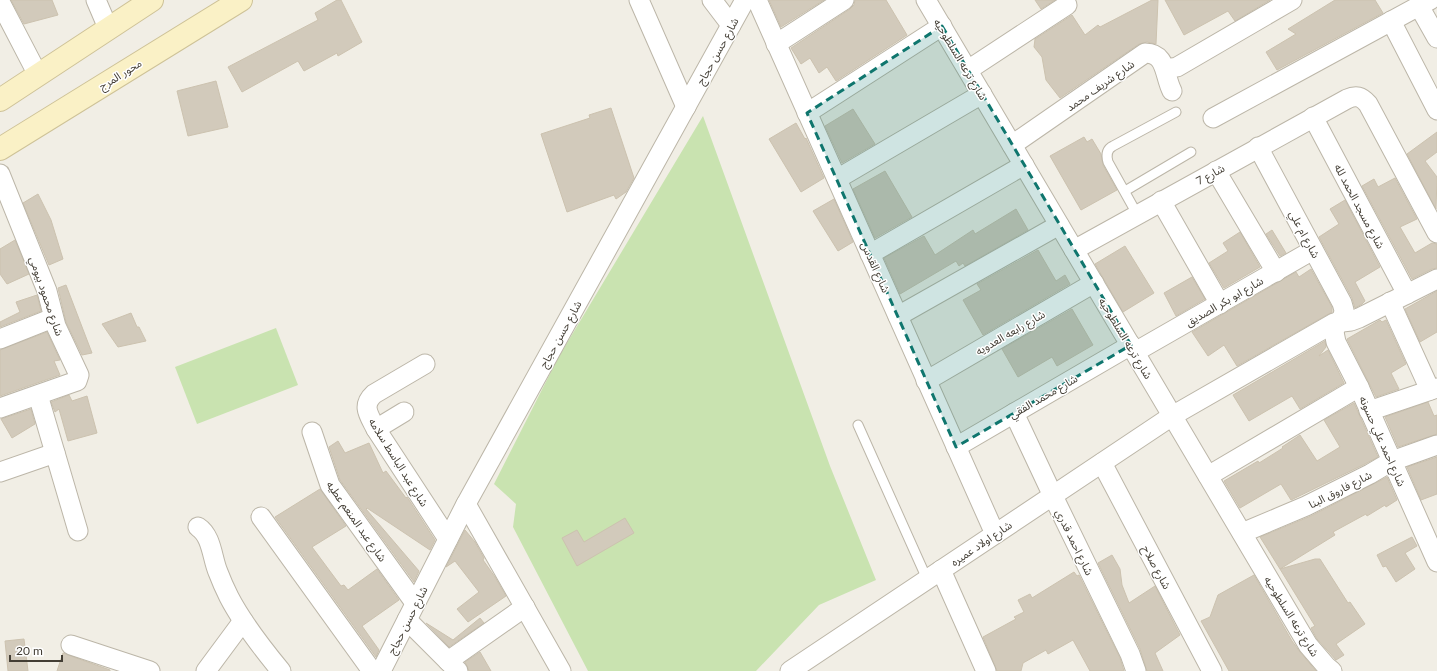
<svg xmlns="http://www.w3.org/2000/svg" width="1437" height="671" viewBox="0 0 1437 671" font-family="Lato,'Noto Sans Arabic',sans-serif">
	<style>
		.green { fill: #c9e3b0 }
		.building { fill: #d2cabb; stroke: #ccc2af }
		.lines { fill: none; stroke-linecap: round; stroke-linejoin: round }
		.lane-casing { stroke: #bcb6a8; stroke-width: 11 }
		.street-casing { stroke: #bcb6a8; stroke-width: 21 }
		.secondary-casing { stroke: #cec297; stroke-width: 24 }
		.lane { stroke: #fff; stroke-width: 9 }
		.street { stroke: #fff; stroke-width: 19 }
		.secondary { stroke: #faf1c6; stroke-width: 22 }
		.marked { fill: #0f766e; fill-opacity: 0.2; stroke: #0f766e; stroke-width: 3; stroke-dasharray: 8 5; stroke-linejoin: round }
		.labels { text-anchor: middle; dominant-baseline: central; stroke-width: 3; stroke-linejoin: round; paint-order: stroke }
		.street-label { font-size: 11px; fill: #433e35; stroke: #fff }
	</style>
	<rect width="100%" height="100%" fill="#f1eee5"/>
	<g class="green">
		<path d="M703 116 830 466 876 580 819 605 756 671H588L513 527 516 504 494 484 558 358Z"/>
		<path d="M276 328 298 385 197 424 175 367Z"/>
	</g>
	<g class="building">
		<path d="M11 0H52L58 15 24 24Z"/>
		<path d="M337 0H341L362 42 338 56 337 53 304 71 298 61 242 92 228 67 318 20 315 13Z"/>
		<path d="M769 0H824L781 27Z"/>
		<path d="M855 0H886L907 35 836 81 827 67 819 73 810 58 801 64 791 48 850 9 854 5Z"/>
		<path d="M1035 0H1055L1041 9Z"/>
		<path d="M1152 0H1158L1156 44 1147 42 1139 44 1060 98 1046 80 1042 57 1034 47 1035 39 1072 15 1085 35 1098 25 1100 27Z"/>
		<path d="M1165 0H1270L1235 21 1228 11 1184 35Z"/>
		<path d="M1335 0H1375L1383 13 1277 70 1266 52 1296 34 1288 29Z"/>
		<path d="M216 81 228 127 188 136 177 91Z"/>
		<path d="M611 108 634 178 626 192 616 199 614 195 567 212 541 134 590 118 589 115Z"/>
		<path d="M853 109 875 144 842 163 825 126Z"/>
		<path d="M796 123 805 139 806 138 824 178 801 192 769 139Z"/>
		<path d="M1437 132V152L1425 161 1437 177 1436 209 1407 154Z"/>
		<path d="M1084 137 1087 142 1092 139 1101 154 1103 165 1117 190 1081 210 1050 156Z"/>
		<path d="M885 171 912 217 875 238 853 189Z"/>
		<path d="M1395 178 1417 219 1400 227 1415 253 1432 243 1437 244V268L1432 269 1412 279 1362 186 1374 179 1378 187Z"/>
		<path d="M38 194 51 220 63 259 49 265 23 203Z"/>
		<path d="M834 199 853 242 838 251 813 211Z"/>
		<path d="M1345 200 1380 267 1355 282 1365 301 1362 304 1355 308 1352 298 1319 237 1339 224 1330 209Z"/>
		<path d="M1016 209 1028 230 965 266 963 263 959 266 956 261 900 294 884 258 924 236 935 255 973 230 975 234Z"/>
		<path d="M1272 230 1286 253 1280 256 1266 234Z"/>
		<path d="M1240 232 1260 267 1224 288 1209 263 1228 251 1223 243Z"/>
		<path d="M15 240 29 274 7 284 0 274V249Z"/>
		<path d="M1125 246 1154 293 1123 312 1095 264Z"/>
		<path d="M1038 250 1056 281 1065 275 1070 284 983 335 963 300 981 290 977 284Z"/>
		<path d="M1311 269 1332 307V312L1237 366 1224 345 1208 356 1192 332 1296 272 1299 277Z"/>
		<path d="M1192 277 1205 299 1176 316 1164 293Z"/>
		<path d="M66 285 92 353 82 355 66 322 58 288Z"/>
		<path d="M1437 291V332L1420 342 1405 309Z"/>
		<path d="M37 295 41 311 0 327V322L20 312 16 302Z"/>
		<path d="M1072 309 1093 345 1057 366 1052 357 1018 377 1002 349Z"/>
		<path d="M131 313 137 327H139L146 341 118 347 102 324Z"/>
		<path d="M1380 320 1382 322 1386 320 1406 364 1391 373 1399 389 1376 397 1347 339Z"/>
		<path d="M47 332 60 360 54 361 60 375 0 396V350Z"/>
		<path d="M1325 341 1326 347 1319 356 1328 350 1344 383 1300 409 1292 396 1249 421 1233 395Z"/>
		<path d="M69 395 72 401 87 396 97 433 68 441 59 409 55 412 51 402Z"/>
		<path d="M1428 402 1434 416 1437 415V434L1398 447 1385 417Z"/>
		<path d="M1354 403 1378 457 1365 464 1291 500 1281 484 1240 508 1224 481 1258 461 1259 463 1283 448 1282 447 1300 435 1317 461 1340 447 1324 420Z"/>
		<path d="M31 409 35 424 12 438 1 419Z"/>
		<path d="M338 441 345 453 369 443 383 473 386 471 406 498 407 497 435 540 430 550 367 508 366 509 419 571 414 582 340 480 329 447Z"/>
		<path d="M1437 457V494L1421 500 1407 467Z"/>
		<path d="M1387 477 1397 500 1386 507 1385 505 1367 516 1366 514 1333 532 1335 535 1280 569 1260 537 1311 516Z"/>
		<path d="M320 489 346 526 312 547 341 586 344 585 348 590 377 569 399 600 362 626 379 650 376 657 275 517Z"/>
		<path d="M625 518 634 533 577 566 562 538 577 530 584 542Z"/>
		<path d="M465 530 475 542 484 558 483 560 495 577 506 596 468 622 457 609 479 592 455 561 446 567Z"/>
		<path d="M1412 537 1417 546 1405 553 1415 569 1396 582 1386 566 1383 567 1377 555Z"/>
		<path d="M1112 555 1120 569 1122 585 1129 603 1155 586 1180 635 1155 653 1163 671H1147L1140 649 1098 563Z"/>
		<path d="M1315 559H1320L1348 603 1350 602 1365 624 1336 644 1344 655 1336 660 1317 639 1311 628 1315 626 1280 569Z"/>
		<path d="M1074 572 1077 576 1079 575 1120 658 1124 671H1090L1073 640 1048 654 1046 650 1023 663 1021 671H997L983 637 1016 619 1014 617 1024 612 1018 600 1030 594 1032 598Z"/>
		<path d="M1254 575 1292 641 1300 652 1316 671H1229L1201 621 1210 617 1218 595Z"/>
		<path d="M480 618 484 623 449 647 426 623 453 640Z"/>
		<path d="M24 639 28 671H8L5 641Z"/>
		<path d="M480 652 491 671H469L468 668 465 662Z"/>
		<path d="M63 653 68 655 110 670V671H57Z"/>
	</g>
	<g class="lines">
		<g class="lane-casing">
			<g id="lane">
				<path d="M1125 191 1191 152"/>
				<path d="M1137 214 1108 162C1106 155 1107 149 1113 146L1176 112"/>
				<path d="M858 425 927 579"/>
			</g>
		</g>
		<g class="street-casing">
			<g id="street">
				<path d="M96 0 108 28"/>
				<path d="M639 0 686 107"/>
				<path d="M712 0 731 25"/>
				<path d="M757 0 995 534"/>
				<path d="M926 0 1308 645 1326 666 1332 671"/>
				<path d="M0 2 38 75"/>
				<path d="M1419 6 1437 38"/>
				<path d="M1391 21 1437 110"/>
				<path d="M776 44 844 0"/>
				<path d="M1165 69 1177 67 1292 0"/>
				<path d="M968 70 1067 5"/>
				<path d="M807 113 942 26"/>
				<path d="M1313 117 1407 294"/>
				<path d="M1213 118 1430 0"/>
				<path d="M1012 145 1145 53C1167 53 1164 76 1172 91"/>
				<path d="M1258 147 1342 303 1344 310 1343 316 1336 326 1334 332 1336 342 1359 387 1437 562"/>
				<path d="M1216 171 1276 272"/>
				<path d="M0 174 47 291 56 326 79 375 77 381 74 382 0 408"/>
				<path d="M837 179 982 94"/>
				<path d="M1161 201 1220 304"/>
				<path d="M1074 250 1347 99C1356 95 1361 96 1368 104L1437 233"/>
				<path d="M870 254 1024 165"/>
				<path d="M1390 302 1430 390"/>
				<path d="M898 316 1059 225"/>
				<path d="M0 339 53 318"/>
				<path d="M1135 352 1313 250"/>
				<path d="M425 364 374 394C361 406 369 415 376 429L448 539"/>
				<path d="M926 381 1094 283"/>
				<path d="M38 395 78 531"/>
				<path d="M1369 411 1437 388"/>
				<path d="M1014 413 1053 496 1130 654 1136 671"/>
				<path d="M376 429 404 412"/>
				<path d="M312 432 330 485 415 603"/>
				<path d="M956 447 1131 345"/>
				<path d="M1102 463 1212 671"/>
				<path d="M0 472 55 453"/>
				<path d="M1208 476 1359 387"/>
				<path d="M466 504 561 671"/>
				<path d="M261 517 372 671"/>
				<path d="M198 527C212 536 212 558 218 572 221 580 225 589 229 597 243 624 262 648 281 671"/>
				<path d="M1242 533 1306 506 1370 474 1392 461 1437 445"/>
				<path d="M941 570 986 671"/>
				<path d="M407 620 458 671"/>
				<path d="M71 645 150 671"/>
				<path d="M448 661 525 607"/>
				<path d="M206 671 243 621"/>
				<path d="M381 671 466 504 745 0"/>
				<path d="M790 671 1172 416 1334 323 1351 321 1359 318 1437 279"/>
			</g>
		</g>
		<g class="secondary-casing">
			<g id="secondary">
				<path d="M0 100 152 0"/>
				<path d="M0 149 241 0"/>
			</g>
		</g>
		<use href="#lane" class="lane"/>
		<use href="#street" class="street"/>
		<use href="#secondary" class="secondary"/>
	</g>
	<path class="marked" d="M942 26 1131 345 956 447 807 113Z"/>
	<g class="labels">
		<g class="street-label">
			<text transform="translate(717 51) rotate(-61)">شارع حسن حجاج</text>
			<text transform="translate(961 59) rotate(59)">شارع ترعه السلطوحيه</text>
			<text transform="translate(120 74) rotate(-32)">محور المرج</text>
			<text transform="translate(1100 85) rotate(-35)">شارع شريف محمد</text>
			<text transform="translate(1210 174) rotate(-29)">شارع 7</text>
			<text transform="translate(1360 206) rotate(62)">شارع مسجد الحمد لله</text>
			<text transform="translate(1305 234) rotate(62)">شارع ام علي</text>
			<text transform="translate(876 267) rotate(66)">شارع القدس</text>
			<text transform="translate(47 296) rotate(71)">شارع محمود بيومي</text>
			<text transform="translate(1224 301) rotate(-30)">شارع ابو بكر الصديق</text>
			<text transform="translate(1010 332) rotate(-30)">شارع رابعه العدويه</text>
			<text transform="translate(560 334) rotate(-61)">شارع حسن حجاج</text>
			<text transform="translate(1126 338) rotate(59)">شارع ترعه السلطوحيه</text>
			<text transform="translate(1043 396) rotate(-30)">شارع محمد الفقي</text>
			<text transform="translate(1383 441) rotate(66)">شارع احمد علي حسونه</text>
			<text transform="translate(399 462) rotate(58)">شارع عبد الباسط سلامه</text>
			<text transform="translate(1340 489) rotate(-27)">شارع فاروق البنا</text>
			<text transform="translate(357 521) rotate(55)">شارع عبد المنعم عطيه</text>
			<text transform="translate(1075 542) rotate(64)">شارع احمد قدري</text>
			<text transform="translate(981 543) rotate(-34)">شارع اولاد عميره</text>
			<text transform="translate(1157 567) rotate(62)">شارع صلاح</text>
			<text transform="translate(1292 616) rotate(58)">شارع ترعه السلطوحيه</text>
			<text transform="translate(407 620) rotate(-63)">شارع حسن حجاج</text>
		</g>
	</g>
	<path d="M10 655v6h52v-6" fill="none" stroke="#433e35" stroke-width="2"/>
	<text x="16" y="655" font-size="12" fill="#433e35" stroke="#ffffff" stroke-width="3" paint-order="stroke">20 m</text>
</svg>
